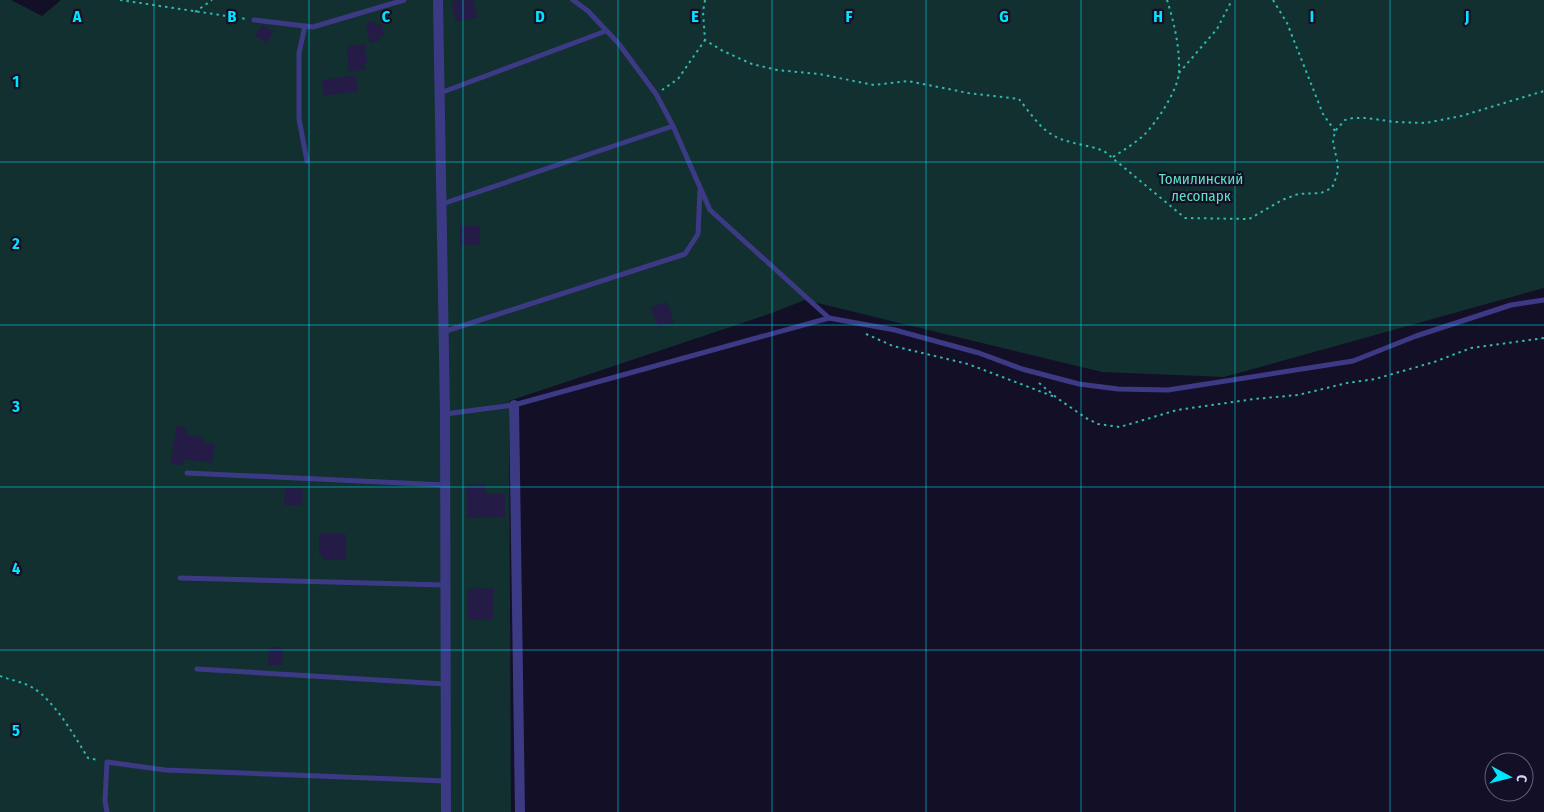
<svg xmlns="http://www.w3.org/2000/svg" width="1544" height="812" viewBox="0 0 1544 812" font-family="'Fira Sans Condensed',sans-serif">
	<style>
		.green { fill: #12302f }
		.building { fill: #241b47 }
		.lines { fill: none; stroke-linecap: round; stroke-linejoin: round }
		.path { stroke: #2fb8b0; stroke-width: 2; stroke-dasharray: 2.5 4; stroke-linecap: butt }
		.service { stroke: #3d3a85; stroke-width: 5 }
		.minor { stroke: #3d3a85; stroke-width: 10 }
		.grid { fill: none; stroke: #00e5ff; stroke-width: 1; stroke-opacity: 0.55 }
		.labels { text-anchor: middle; dominant-baseline: central; stroke-width: 4.5; stroke-linejoin: round; paint-order: stroke }
		.park-label { font-size: 15px; fill: #5fe0c0; stroke: #130f26 }
		.grid-label { font-size: 16px; text-anchor: middle; font-weight: bold; fill: #00e5ff; stroke: #130f26; stroke-width: 4.5; stroke-linejoin: round; paint-order: stroke }
	</style>
	<rect width="100%" height="100%" fill="#130f26"/>
	<path class="green" d="M0 0H11L42 16 61 0H1544V288L1224 377 1102 372 805 300 769 314 509 401 511 812H0Z"/>
	<g class="building">
		<path d="M460 0H474L477 17 456 22 451 2Z"/>
		<path d="M375 21 376 25 382 24 384 36 378 37 379 41 370 43 366 23Z"/>
		<path d="M262 25 274 31 267 43 255 36Z"/>
		<path d="M365 44 367 63H364L365 70 349 72 347 49 349 48 348 46Z"/>
		<path d="M356 75 358 91 324 96 322 80Z"/>
		<rect x="460" y="226" width="20" height="19"/>
		<path d="M667 302 674 322 658 328 651 307Z"/>
		<path d="M176 426 187 428 186 435 204 438V443L215 444 212 463 184 459 183 465 171 464Z"/>
		<path d="M485 484V493H505V517L467 518 466 485Z"/>
		<path d="M285 488 303 489 302 506 284 505Z"/>
		<path d="M319 533 346 534V560H323V556H319Z"/>
		<path d="M493 588V619L468 620 467 589Z"/>
		<path d="M269 647H283L282 665H268Z"/>
	</g>
	<g class="lines">
		<g class="path">
			<path d="M120 0 247 19"/>
			<path d="M705 0 703 12 705 40 723 51 752 64 777 70 819 74 874 85 908 81 968 93 1019 99C1027 109 1040 128 1051 134 1066 144 1087 144 1104 151L1185 218 1249 219 1282 200 1298 194 1321 193 1332 188 1337 175 1338 165 1333 142 1335 131 1345 120 1353 118H1367L1395 122 1426 123 1461 116 1544 91"/>
			<path d="M1273 0 1287 23 1323 114 1335 131"/>
			<path d="M195 12 212 0"/>
			<path d="M1179 73 1217 29 1232 0"/>
			<path d="M662 90 678 79 705 40"/>
			<path d="M1113 157C1124 150 1135 143 1144 135 1157 122 1178 90 1179 72 1180 48 1174 22 1167 0"/>
			<path d="M866 334 893 346 968 364 1055 397"/>
			<path d="M1039 383 1057 398 1086 418 1098 424 1120 427 1177 410 1254 399 1298 395 1347 383 1375 379 1434 362 1471 348 1544 338"/>
			<path d="M0 676C10 680 24 682 33 688 54 700 75 737 88 758L98 760"/>
		</g>
		<g class="service">
			<path d="M573 0 588 11 619 44 656 94 673 126 710 210 829 318"/>
			<path d="M254 20 313 27 404 0"/>
			<path d="M305 26 299 53V119L307 161"/>
			<path d="M440 93 606 31"/>
			<path d="M442 204 673 126"/>
			<path d="M443 332 685 254 698 234 700 190"/>
			<path d="M445 414 514 405 829 318 895 330 979 353 1022 369 1079 384 1118 389 1168 390 1353 361 1416 336 1511 305 1544 300"/>
			<path d="M187 473 445 485"/>
			<path d="M180 578 445 585"/>
			<path d="M197 669 445 684"/>
			<path d="M107 812 105 801 107 762 165 770 446 781"/>
		</g>
		<g class="minor">
			<path d="M438 0 445 414 446 812"/>
			<path d="M514 405 520 812"/>
		</g>
	</g>
	<path class="grid" d="M154 0V812M309 0V812M463 0V812M618 0V812M772 0V812M926 0V812M1081 0V812M1235 0V812M1390 0V812M0 162H1544M0 325H1544M0 487H1544M0 650H1544"/>
	<g class="labels">
		<g class="park-label">
			<text x="1201" y="179">Томилинский<tspan x="1201" dy="17">лесопарк</tspan></text>
		</g>
	</g>
	<g class="grid-label">
		<text x="77" y="22">A</text>
		<text x="232" y="22">B</text>
		<text x="386" y="22">C</text>
		<text x="540" y="22">D</text>
		<text x="695" y="22">E</text>
		<text x="849" y="22">F</text>
		<text x="1004" y="22">G</text>
		<text x="1158" y="22">H</text>
		<text x="1312" y="22">I</text>
		<text x="1467" y="22">J</text>
		<text x="16" y="87">1</text>
		<text x="16" y="249">2</text>
		<text x="16" y="412">3</text>
		<text x="16" y="574">4</text>
		<text x="16" y="736">5</text>
	</g>
	<g transform="translate(1509 777) rotate(97)"><circle r="24" fill="#130f26" stroke="#625e7d"/>
	<path d="M0-4L9 19L0 12L-9 19Z" fill="#00e5ff"/>
	<text y="-8" font-size="14" font-weight="bold" text-anchor="middle" fill="#d9d4ff">С</text>
	</g>
</svg>
